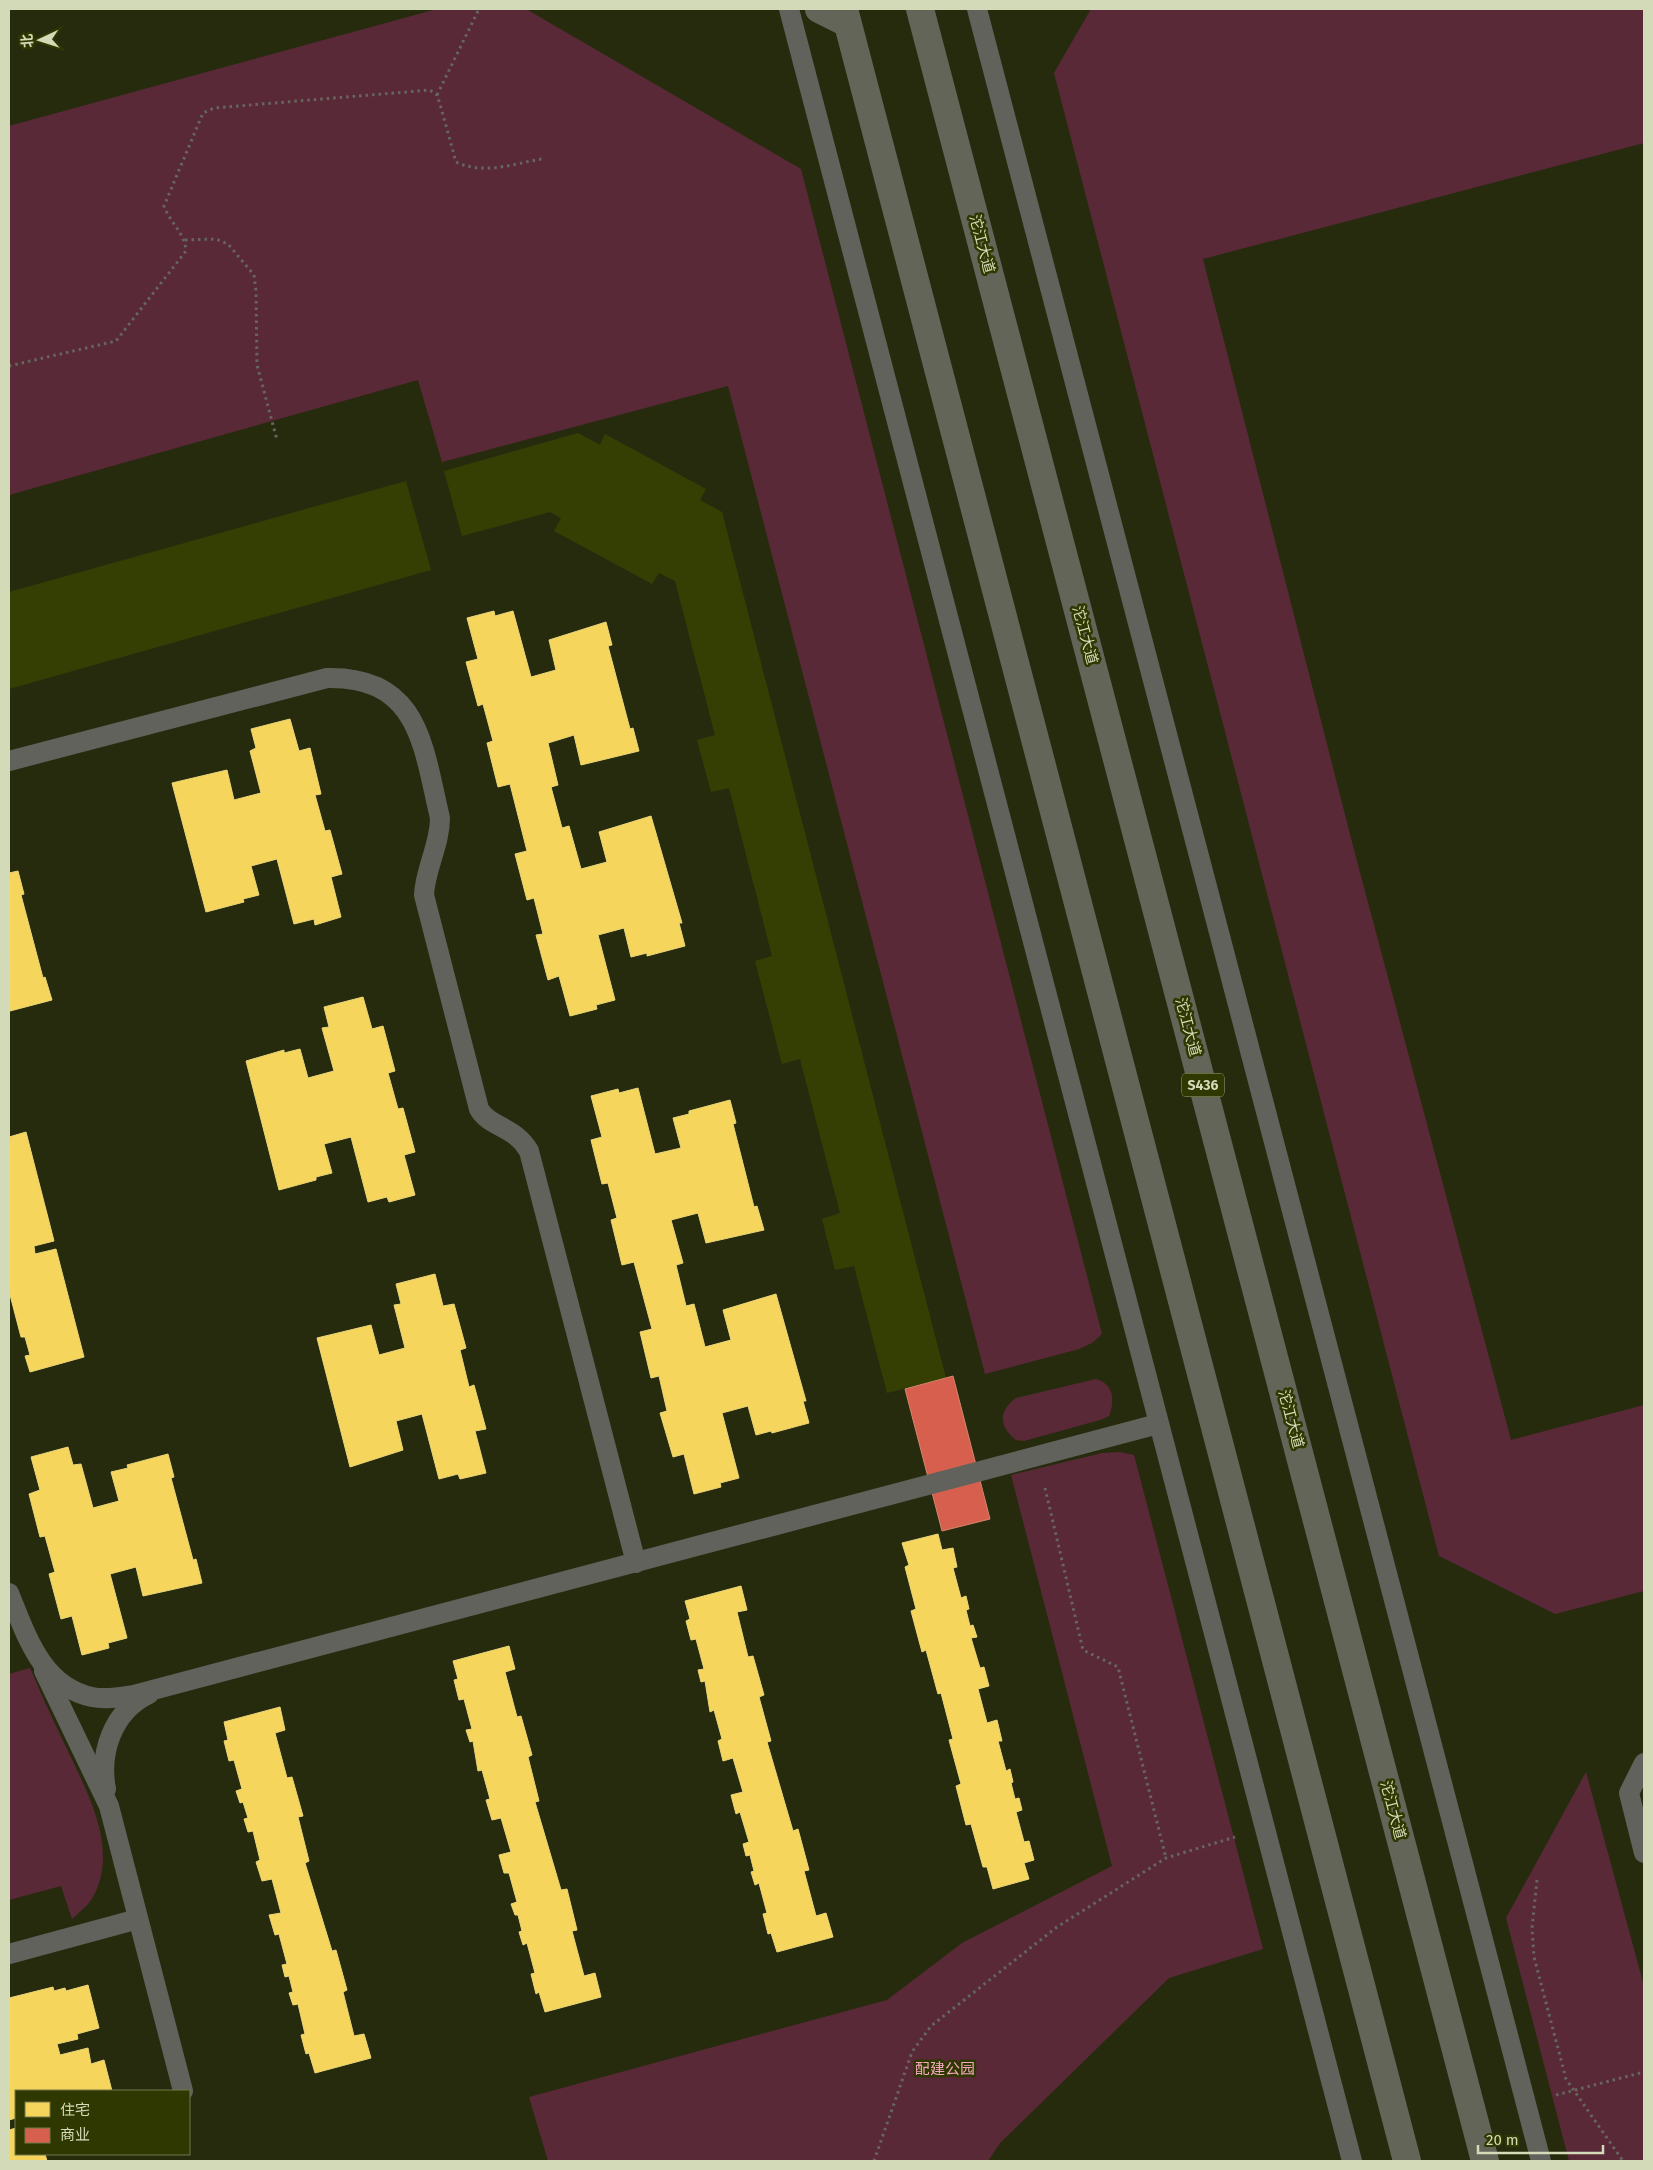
<svg xmlns="http://www.w3.org/2000/svg" width="1653" height="2170" viewBox="0 0 1653 2170" font-family="'Fira Sans','Noto Sans SC',sans-serif">
	<style>
		.built { fill: #363f03 }
		.green { fill: #5a2938 }
		.homes { fill: #f6d55c; stroke: #ebd678 }
		.shops { fill: #d6604d; stroke: #d5856d }
		.lines { fill: none; stroke-linecap: round; stroke-linejoin: round }
		.path { stroke: #66665e; stroke-width: 3; stroke-dasharray: 2.5 4; stroke-linecap: butt }
		.lane { stroke: #62625d; stroke-width: 20 }
		.highway { stroke: #636559; stroke-width: 28 }
		.labels { text-anchor: middle; dominant-baseline: central; stroke-width: 5; stroke-linejoin: round; paint-order: stroke }
		.shield { fill: #303801; stroke: #a1a981; stroke-width: 1 }
		.shield-label { font-size: 14px; font-weight: bold; fill: #d2dab8 }
		.street-label { font-size: 15px; fill: #d2dab8; stroke: #303801 }
		.park-label { font-size: 15px; fill: #f5a8c0; stroke: #303801 }
	</style>
	<rect width="100%" height="100%" fill="#272b0e"/>
	<g class="built">
		<path d="M578 433 600 445 605 434 706 489 700 500 722 512 946 1378 887 1393 854 1266 835 1270 822 1219 840 1213 800 1059 782 1064 755 961 772 956 729 788 711 792 697 740 715 735 675 581 659 573 652 584 554 531 561 518 550 512 462 536 444 471Z"/>
		<path d="M406 481 431 570 9 689V592Z"/>
	</g>
	<g class="green">
		<path d="M437 9H526L801 169 1102 1334 1092 1343 1079 1349 985 1374 728 386 442 462 418 380 9 495V126Z"/>
		<path d="M1091 9H1644V143L1203 259 1353 846 1511 1440 1644 1405V1591L1555 1614 1439 1556 1054 73Z"/>
		<path d="M1096 1379C1114 1384 1115 1401 1109 1416L1100 1420 1024 1441 1016 1440C999 1427 998 1411 1016 1398Z"/>
		<path d="M1120 1452 1134 1455 1263 1949 1169 1978 1000 2143 988 2161H548L529 2097 887 2000 962 1943 1112 1866 1011 1475 1102 1453Z"/>
		<path d="M30 1668C41 1694 53 1720 65 1745 86 1790 120 1848 93 1897 89 1905 78 1913 72 1919L61 1886 9 1900V1674Z"/>
		<path d="M1586 1772 1644 1986V2161H1569L1506 1918Z"/>
	</g>
	<g class="homes">
		<path d="M494 611 495 616 513 611 531 677 556 670 549 640 606 622 612 645 608 646 630 729 633 728 639 751 581 765 574 735 548 743 558 785 551 787 562 828 569 826 581 869 607 862 599 832 651 816 682 923H679L685 946 647 956V953L631 957 624 928 598 935 615 1000 596 1005 597 1009 570 1016 559 976 548 980 536 935 543 934 534 898 527 900 515 854 527 851 510 784 498 787 487 743 493 741 483 704 478 706 466 662 478 659 467 618Z"/>
		<path d="M290 719 299 751 310 748 321 794 315 795 325 831 330 830 342 874 331 877 341 917 315 925 314 919 294 924 277 859 251 866 259 895 243 899 244 902 206 912 172 783 227 770 234 800 261 793 250 751 256 748 251 729Z"/>
		<path d="M18 871 24 894 21 895 43 978 45 977 52 1000 10 1011 9 873Z"/>
		<path d="M363 997 372 1029 383 1026 395 1071 388 1073 398 1109 403 1108 415 1152 404 1155 415 1195 389 1202 387 1197 368 1202 351 1137 324 1144 332 1173 316 1177V1180L279 1190 246 1061 284 1050V1053L300 1049 308 1078 334 1071 322 1028 329 1027 324 1007Z"/>
		<path d="M638 1088 655 1154 681 1148 673 1118 689 1114V1111L730 1100 736 1123 733 1124 754 1207 757 1206 764 1230 706 1243 698 1213 671 1220 683 1263 676 1265 686 1306 694 1304 705 1347 731 1340 723 1310 776 1294 806 1401H803L809 1423 772 1433 771 1431 756 1435 748 1406 722 1413 739 1478 720 1483 721 1487 694 1494 684 1454 673 1457 660 1413 667 1411 659 1376 651 1378 640 1332 652 1329 634 1262 622 1265 611 1220 617 1218 608 1183 602 1184 591 1140 602 1137 591 1096 618 1089 619 1093Z"/>
		<path d="M26 1132 54 1241 34 1246 35 1254 56 1249 84 1357 30 1372 25 1356 30 1355 25 1337H21L9 1291V1137Z"/>
		<path d="M435 1274 443 1306 454 1304 466 1348 460 1350 469 1387 474 1385 486 1429 475 1431 486 1473 460 1479 458 1474 439 1479 422 1414 396 1421 403 1450 350 1467 317 1338 371 1325 379 1355 405 1348 394 1305 401 1304 396 1284Z"/>
		<path d="M68 1447 73 1465 81 1464 93 1508 119 1501 111 1472 128 1468 127 1465 168 1454 174 1477 171 1478 193 1560 196 1559 202 1583 143 1596 136 1567 110 1574 127 1638 108 1643 109 1648 82 1655 72 1616 61 1619 49 1574 55 1572 45 1536 40 1537 29 1494 40 1490 31 1457Z"/>
		<path d="M938 1534 942 1550 953 1548 957 1567 953 1568 961 1598 966 1596 969 1609 966 1610 970 1626 973 1625 977 1637 971 1638 980 1668 984 1667 989 1686 978 1689 987 1723 997 1720 1002 1741H998L1006 1771 1010 1769 1013 1782 1011 1783 1015 1799 1019 1798 1022 1810 1016 1812 1024 1842 1029 1841 1034 1860 1024 1863 1029 1879 993 1889 987 1867H983L971 1824 966 1825 956 1786 961 1784 949 1740 953 1739 941 1693 938 1694 926 1650 922 1652 911 1611 916 1609 905 1567 909 1565 902 1543Z"/>
		<path d="M741 1586 747 1610 737 1612 748 1657 753 1656 764 1695 759 1697 771 1741 767 1742 793 1831 798 1829 809 1870 804 1871 816 1916 826 1913 833 1937 777 1952 771 1933 768 1934 763 1914 767 1913 759 1883 755 1885 751 1872 754 1871 750 1855 746 1856 743 1844 749 1842 740 1812 736 1814 731 1795 743 1792 733 1758 723 1761 718 1741 722 1739 714 1710 710 1712 705 1681 701 1682 698 1670 704 1669 696 1639 691 1640 686 1621 690 1619 685 1601Z"/>
		<path d="M509 1646 515 1669 505 1672 517 1717 521 1716 532 1755 528 1757 539 1801 535 1802 561 1890 567 1889 577 1930 572 1931 584 1976 595 1973 601 1997 545 2012 539 1992 536 1994 531 1974 535 1973 527 1943 523 1945 519 1932 522 1931 518 1915H515L511 1904 517 1902 509 1873H504L499 1855 511 1852 501 1818 492 1820 486 1800 490 1799 482 1770 478 1771 473 1741 470 1742 466 1730 472 1729 464 1699 459 1700 454 1680 458 1679 453 1661Z"/>
		<path d="M280 1707 285 1730 275 1733 287 1778 292 1777 303 1816 298 1817 309 1861 305 1863 332 1951 336 1950 347 1990 343 1992 354 2036 364 2034 371 2058 315 2073 309 2053 306 2054 301 2035 305 2034 298 2004 293 2005 289 1993 293 1992 289 1976 285 1977 282 1965 287 1964 279 1934 275 1935 269 1915 281 1913 272 1879 262 1881 256 1862 260 1860 253 1831 248 1832 244 1819 248 1818 243 1802 240 1803 236 1791 242 1789 234 1760 229 1761 224 1741 228 1740 224 1722Z"/>
		<path d="M88 1985 99 2028 77 2034 78 2039 57 2044 60 2055 88 2048 91 2064 104 2060 112 2091H16V2118L9 2120V1998L53 1987 54 1991 65 1988 66 1991Z"/>
		<path d="M16 2128V2154H45L47 2161H9V2130Z"/>
	</g>
	<path class="shops" d="M953 1376 990 1519 942 1531 905 1389Z"/>
	<g class="lines">
		<g class="path">
			<path d="M437 95 479 9"/>
			<path d="M185 240 216 239 228 244 254 275 256 291 257 365 277 440"/>
			<path d="M9 366 116 341 186 251C185 233 170 223 164 206L203 113 214 108 430 90 437 95 440 104 456 162C484 175 512 164 542 159"/>
			<path d="M1045 1488 1083 1650 1118 1667 1166 1858"/>
			<path d="M1537 1880 1532 1928 1534 1957 1566 2079 1623 2161"/>
			<path d="M1556 2095 1644 2072"/>
			<path d="M874 2161 912 2052 931 2026 1057 1927 1166 1858 1235 1837"/>
		</g>
		<g class="lane">
			<path d="M789 9 1352 2161"/>
			<path d="M977 9 1541 2161"/>
			<path d="M9 761 327 678C420 676 423 747 440 818 440 845 425 869 424 895L479 1109C490 1128 515 1126 529 1151L636 1563"/>
			<path d="M9 1593C26 1634 41 1686 92 1697 106 1700 121 1697 134 1695L1158 1424"/>
			<path d="M44 1671 109 1806 183 2091"/>
			<path d="M1644 1763 1629 1793 1644 1853"/>
			<path d="M106 1789C99 1752 113 1711 149 1694"/>
			<path d="M9 1954 138 1919"/>
		</g>
		<g class="highway">
			<path d="M819 9 847 23"/>
			<path d="M844 9 1407 2161"/>
			<path d="M920 9 1485 2161"/>
		</g>
	</g>
	<g class="labels">
		<rect class="shield" x="1182" y="1073.5" width="42" height="23" rx="4"/>
		<g class="shield-label">
			<text x="1203" y="1085">S436</text>
		</g>
		<g class="street-label">
			<text transform="translate(982 244) rotate(75)">沱江大道</text>
			<text transform="translate(1085 635) rotate(75)">沱江大道</text>
			<text transform="translate(1188 1027) rotate(75)">沱江大道</text>
			<text transform="translate(1291 1419) rotate(75)">沱江大道</text>
			<text transform="translate(1393 1810) rotate(75)">沱江大道</text>
		</g>
		<g class="park-label">
			<text x="945" y="2069">配建公园</text>
		</g>
	</g>
	<rect width="1653" height="2170" fill="none" stroke="#d2dab8" stroke-width="20"/>
	<rect x="15" y="2090" width="175" height="65" fill="#303801" stroke="#71794a"/>
	<rect x="25" y="2102" width="25" height="15" fill="#f6d55c" stroke="#71794a"/>
	<text x="60" y="2115" font-size="15" fill="#d2dab8">住宅</text>
	<rect x="25" y="2128" width="25" height="15" fill="#d6604d" stroke="#71794a"/>
	<text x="60" y="2140" font-size="15" fill="#d2dab8">商业</text>
	<g transform="translate(40 40) rotate(266)" stroke="#303801" stroke-width="4" paint-order="stroke">
	<path d="M0-4L9 19L0 12L-9 19Z" fill="#d2dab8"/>
	<text y="-8" font-size="14" font-weight="bold" text-anchor="middle" fill="#d2dab8">北</text>
	</g>
	<path d="M1478 2145v8h125v-8" fill="none" stroke="#d2dab8" stroke-width="2.5"/>
	<text x="1486" y="2145" font-size="15" fill="#d2dab8" stroke="#303801" stroke-width="4" paint-order="stroke">20 m</text>
</svg>
